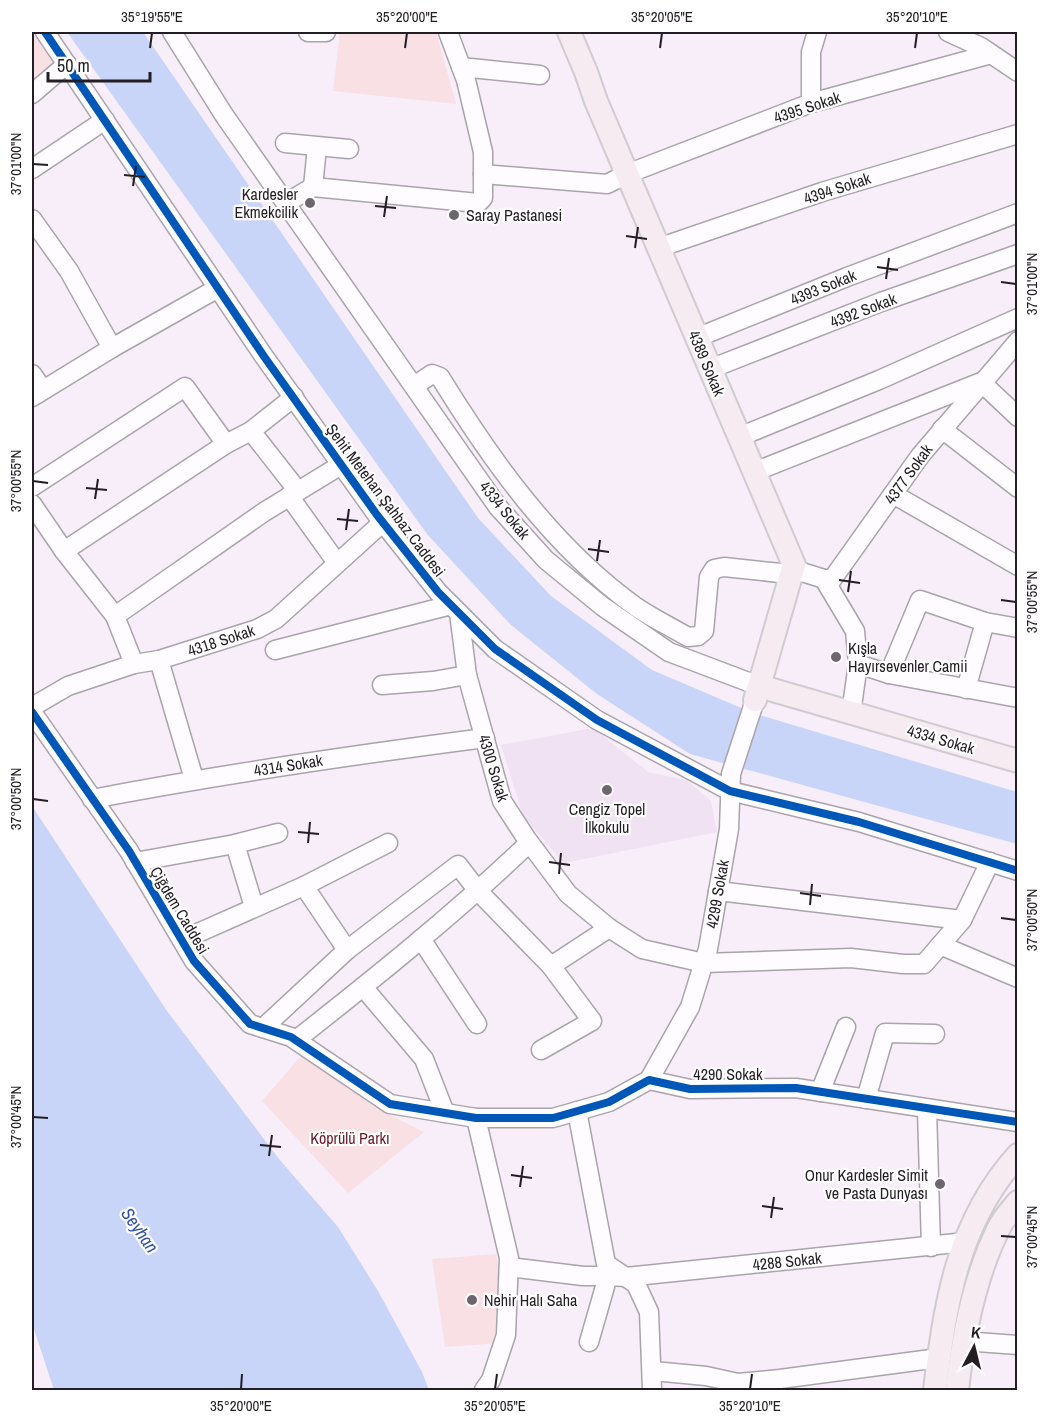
<svg xmlns="http://www.w3.org/2000/svg" width="1049" height="1422" viewBox="0 0 1049 1422" font-family="'Archivo Narrow',sans-serif">
	<style>
		.built { fill: #f0e1f3 }
		.green { fill: #f8e0e5 }
		.water { fill: #c8d4f8 }
		.lines { fill: none; stroke-linecap: round; stroke-linejoin: round }
		.minor-casing { stroke: #a9a3ab; stroke-width: 21 }
		.major-casing { stroke: #d0cbd1; stroke-width: 26 }
		.minor { stroke: #fefcfe; stroke-width: 18 }
		.major { stroke: #f5ebf1; stroke-width: 22 }
		.cycleway-casing { stroke: #fff; stroke-width: 11 }
		.cycleway { stroke: #0057b8; stroke-width: 8 }
		.ticks { fill: none; stroke: #231d24; stroke-width: 2 }
		.poi-dot { fill: #6d666f; stroke: #fff; stroke-width: 2 }
		.labels { text-anchor: middle; dominant-baseline: central; stroke-width: 4.5; stroke-linejoin: round; paint-order: stroke }
		.street-label { font-size: 16px; fill: #231d24; stroke: #fff }
		.poi-label { font-size: 16px; fill: #231d24; stroke: #fff; text-anchor: start }
		.park-label { font-size: 16px; fill: #6b1726; stroke: #fff }
		.water-label { font-size: 18px; font-style: italic; fill: #3150a7; stroke: #fff }
		.neatline { fill: none; stroke: #231d24; stroke-width: 2 }
		.ticks-label { font-size: 15px; text-anchor: middle; fill: #231d24 }
	</style>
	<rect width="100%" height="100%" fill="#f7eef9"/>
	<path class="built" d="M593 728 648 772 686 780 711 801 717 832 564 863 523 816 501 745Z"/>
	<g class="green">
		<path d="M32 32 57 66 32 83Z"/>
		<path d="M340 32H436L456 104 333 91Z"/>
		<path d="M302 1055 376 1108 424 1132 348 1193 262 1101Z"/>
		<path d="M496 1254 514 1342 445 1347 432 1259Z"/>
	</g>
	<g class="water">
		<path d="M67 32H143L478 518 551 596 652 670 753 713 1017 792V844L690 754 597 694 511 625 427 534Z"/>
		<path d="M32 806 167 1011 279 1159 338 1227 378 1291 422 1372 429 1390H54L32 1323Z"/>
	</g>
	<g class="lines">
		<g class="minor-casing">
			<g id="minor">
				<path d="M45 32 263 355 377 515 438 592 495 649 597 720 730 791 859 822 1018 871"/>
				<path d="M172 32 224 115 498 507 546 560 602 606 669 652 759 686"/>
				<path d="M308 32H326"/>
				<path d="M948 32 981 47 1018 72"/>
				<path d="M461 67 540 75"/>
				<path d="M32 94 67 64"/>
				<path d="M811 103V52L817 32"/>
				<path d="M285 143 349 149"/>
				<path d="M32 169 105 120"/>
				<path d="M483 174 607 184 627 174 811 103 991 54"/>
				<path d="M313 187 317 147"/>
				<path d="M286 203 313 187 478 203 483 198V152L466 80 448 32"/>
				<path d="M32 219 69 271 112 348"/>
				<path d="M658 248 822 192 1018 134"/>
				<path d="M696 338 847 277 1018 213"/>
				<path d="M710 369 881 302 1018 254"/>
				<path d="M32 374 43 390"/>
				<path d="M414 386 432 374 440 377C493 463 553 547 636 607 652 618 671 627 688 637L698 636 704 631 709 577 714 569 724 567 780 573"/>
				<path d="M32 397 112 348 218 288"/>
				<path d="M942 429 1018 488"/>
				<path d="M251 431 298 491"/>
				<path d="M739 437 879 380 1018 318"/>
				<path d="M754 472 981 382 1018 417"/>
				<path d="M32 487 185 387 226 444"/>
				<path d="M893 494 1018 566"/>
				<path d="M289 496 337 563"/>
				<path d="M32 504 64 551 115 616 134 664"/>
				<path d="M64 551 226 444 251 431 294 397"/>
				<path d="M792 569 831 581 920 456 1018 341"/>
				<path d="M824 579 855 631 858 664 851 713"/>
				<path d="M459 613 467 675 502 801 526 838 568 894 609 928 642 949 704 963 851 958 903 964H924L962 920 990 862"/>
				<path d="M115 616 264 512 341 465"/>
				<path d="M275 650 451 605"/>
				<path d="M159 660 194 779"/>
				<path d="M858 664 889 674 1018 698"/>
				<path d="M889 674 920 600 985 622 1018 628"/>
				<path d="M382 685 433 681 467 675"/>
				<path d="M966 689 985 622"/>
				<path d="M32 707 68 686 134 664 159 660 257 629 276 619 382 523"/>
				<path d="M32 712 129 851 194 961 250 1024 291 1037 390 1104 476 1118H553L609 1102 649 1080 690 1089 796 1088 1018 1122"/>
				<path d="M92 799C222 774 353 755 485 738"/>
				<path d="M235 844 254 907"/>
				<path d="M135 862 235 844 278 833"/>
				<path d="M304 886 347 950"/>
				<path d="M718 891 962 920"/>
				<path d="M421 939 477 1024"/>
				<path d="M182 940 304 886 388 843"/>
				<path d="M940 945 1018 978"/>
				<path d="M551 966 609 928"/>
				<path d="M363 987 424 1059 445 1113"/>
				<path d="M263 1028 347 950 458 865 478 891 551 966 592 1021 541 1050"/>
				<path d="M296 1040C376 977 456 913 529 843"/>
				<path d="M649 1080 690 1007 708 949 729 829 731 774 755 700"/>
				<path d="M820 1092 846 1027"/>
				<path d="M866 1099 885 1033 935 1034"/>
				<path d="M927 1109 931 1247"/>
				<path d="M577 1111 606 1264 636 1284 649 1312 652 1390"/>
				<path d="M476 1118 509 1258 506 1335 491 1380 484 1390"/>
				<path d="M509 1267 583 1276H608"/>
				<path d="M963 1341 1018 1345"/>
				<path d="M589 1342 608 1276 626 1277 966 1242"/>
				<path d="M653 1371 706 1376 738 1383 780 1379 939 1358"/>
			</g>
		</g>
		<g class="major-casing">
			<g id="major">
				<path d="M569 32 586 72 596 101 794 565 755 700"/>
				<path d="M759 686 1018 761"/>
				<path d="M935 1390C945 1305 957 1222 1018 1155"/>
				<path d="M957 1390C963 1336 975 1273 1001 1224 1005 1217 1012 1209 1018 1202"/>
			</g>
		</g>
		<use href="#minor" class="minor"/>
		<use href="#major" class="major"/>
		<g class="cycleway-casing">
			<g id="cycleway">
				<path d="M45 32 263 355 377 515 438 592 495 649 597 720 730 791 859 822 1018 871"/>
				<path d="M32 712 129 851 194 961 250 1024 291 1037 390 1104 476 1118H553L609 1102 649 1080 690 1089 796 1088 1018 1122"/>
			</g>
		</g>
		<use href="#cycleway" class="cycleway"/>
	</g>
	<path class="ticks" d="M150 48 152 33M405 48 407 33M660 48 662 33M915 48 917 33M33 164 48 165M124 175 145 177M133 186 136 166M375 206 396 208M384 217 387 196M626 236 647 239M635 248 638 227M877 267 898 270M886 279 889 258M1001 282 1016 284M33 481 48 483M86 488 107 490M95 499 98 479M337 519 358 521M346 530 349 509M588 549 609 552M597 561 600 540M839 580 860 583M848 592 851 571M1001 600 1016 602M33 799 48 801M298 832 319 834M308 843 310 822M549 862 570 865M559 874 561 853M800 893 821 896M810 905 812 884M1001 918 1016 920M33 1117 48 1118M260 1145 281 1147M269 1156 272 1135M511 1175 532 1178M520 1187 523 1166M762 1206 783 1209M771 1218 774 1197M1001 1236 1016 1237M241 1389 242 1374M495 1389 497 1374M750 1389 752 1374"/>
	<g class="poi-dot">
		<circle cx="310" cy="203" r="6"/>
		<circle cx="454" cy="215" r="6"/>
		<circle cx="836" cy="657" r="6"/>
		<circle cx="607" cy="790" r="6"/>
		<circle cx="940" cy="1184" r="6"/>
		<circle cx="472" cy="1300" r="6"/>
	</g>
	<g class="labels">
		<g class="street-label">
			<text transform="translate(807 107) rotate(-18)">4395 Sokak</text>
			<text transform="translate(837 188) rotate(-18)">4394 Sokak</text>
			<text transform="translate(823 287) rotate(-22)">4393 Sokak</text>
			<text transform="translate(863 310) rotate(-21)">4392 Sokak</text>
			<text transform="translate(707 363) rotate(67)">4389 Sokak</text>
			<text transform="translate(908 474) rotate(-54)">4377 Sokak</text>
			<text transform="translate(386 500) rotate(53)">Şehit Metehan Şahbaz Caddesi</text>
			<text transform="translate(505 510) rotate(51)">4334 Sokak</text>
			<text transform="translate(221 640) rotate(-18)">4318 Sokak</text>
			<text transform="translate(941 739) rotate(16)">4334 Sokak</text>
			<text transform="translate(288 765) rotate(-9)">4314 Sokak</text>
			<text transform="translate(494 768) rotate(73)">4300 Sokak</text>
			<text transform="translate(717 894) rotate(-80)">4299 Sokak</text>
			<text transform="translate(180 910) rotate(59)">Çiğdem Caddesi</text>
			<text x="728" y="1074">4290 Sokak</text>
			<text transform="translate(787 1261) rotate(-6)">4288 Sokak</text>
		</g>
		<g class="poi-label">
			<text x="298" y="194" text-anchor="end">Kardesler<tspan x="298" dy="18">Ekmekcilik</tspan></text>
			<text x="466" y="215">Saray Pastanesi</text>
			<text x="848" y="648">Kışla<tspan x="848" dy="18">Hayırsevenler Camii</tspan></text>
			<text x="607" y="809" text-anchor="middle">Cengiz Topel<tspan x="607" dy="18">İlkokulu</tspan></text>
			<text x="928" y="1175" text-anchor="end">Onur Kardesler Simit<tspan x="928" dy="18">ve Pasta Dunyası</tspan></text>
			<text x="484" y="1300">Nehir Halı Saha</text>
		</g>
		<g class="park-label">
			<text x="350" y="1138">Köprülü Parkı</text>
		</g>
		<g class="water-label">
			<text transform="translate(140 1230) rotate(55)">Seyhan</text>
		</g>
	</g>
	<rect width="1049" height="1422" fill="none" stroke="#ffffff" stroke-width="66"/>
	<g transform="translate(974 1347) rotate(7)" stroke="#ffffff" stroke-width="4.5" paint-order="stroke">
	<path d="M0-4.5L10 22L0 15L-10 22Z" fill="#231d24"/>
	<text y="-9" font-size="16" font-weight="bold" text-anchor="middle" fill="#231d24">K</text>
	</g>
	<path d="M48 72v9h102v-9" fill="none" stroke="#231d24" stroke-width="3"/>
	<text x="57" y="72" font-size="18" fill="#231d24" stroke="#ffffff" stroke-width="4.5" paint-order="stroke">50 m</text>
	<rect x="33" y="33" width="983" height="1356" class="neatline"/>
	<g class="ticks-label">
		<text x="152" y="22">35°19'55"E</text>
		<text x="407" y="22">35°20'00"E</text>
		<text x="662" y="22">35°20'05"E</text>
		<text x="917" y="22">35°20'10"E</text>
		<text transform="translate(16 164) rotate(-90)" y="5">37°01'00"N</text>
		<text transform="translate(1032 284) rotate(-90)" y="5">37°01'00"N</text>
		<text transform="translate(16 481) rotate(-90)" y="5">37°00'55"N</text>
		<text transform="translate(1032 602) rotate(-90)" y="5">37°00'55"N</text>
		<text transform="translate(16 799) rotate(-90)" y="5">37°00'50"N</text>
		<text transform="translate(1032 920) rotate(-90)" y="5">37°00'50"N</text>
		<text transform="translate(16 1117) rotate(-90)" y="5">37°00'45"N</text>
		<text transform="translate(1032 1237) rotate(-90)" y="5">37°00'45"N</text>
		<text x="241" y="1411">35°20'00"E</text>
		<text x="495" y="1411">35°20'05"E</text>
		<text x="750" y="1411">35°20'10"E</text>
	</g>
</svg>
